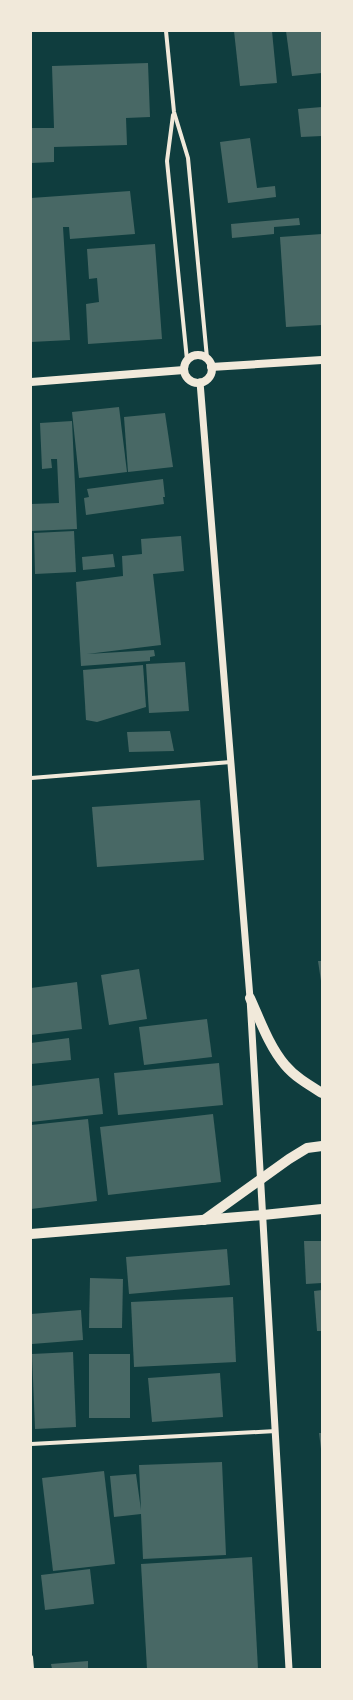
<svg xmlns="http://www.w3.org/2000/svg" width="353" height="1700" viewBox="0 0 353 1700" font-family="'Fira Sans',sans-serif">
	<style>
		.building { fill: #486865 }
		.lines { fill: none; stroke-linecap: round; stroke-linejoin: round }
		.minor { stroke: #f1e9da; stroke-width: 4 }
		.tertiary { stroke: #f1e9da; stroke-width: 7 }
		.secondary { stroke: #f1e9da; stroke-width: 8 }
		.primary { stroke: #f1e9da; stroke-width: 10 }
	</style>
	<rect width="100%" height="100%" fill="#0f3d3e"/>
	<g class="building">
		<path d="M234 31H272L277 83 240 86Z"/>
		<path d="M286 31H322V73L292 76Z"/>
		<path d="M148 63 150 117 126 118 127 145 54 147V162L31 163V128H54L52 66Z"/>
		<path d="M322 107V136L301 137 298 109Z"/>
		<path d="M250 138 257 188 275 186 276 197 228 203 220 142Z"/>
		<path d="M130 191 135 234 70 239 69 227H63L70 340 31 342V198Z"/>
		<path d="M299 218 300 225 274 227V234L232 238 231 224Z"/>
		<path d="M322 234V325L286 327 280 237Z"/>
		<path d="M155 244 162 339 88 344 86 304 99 302 97 278 89 279 87 249Z"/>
		<path d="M119 407 127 472 79 478 72 412Z"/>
		<path d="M165 413 173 467 128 472 124 417Z"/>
		<path d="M72 421 77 529 31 531V504L59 503 57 459H51L52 468 42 469 40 423Z"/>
		<path d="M163 479 165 497H163L164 504 86 515 84 498 89 497 87 489Z"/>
		<path d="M74 531 76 572 35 574 34 533Z"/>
		<path d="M181 536 184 571 153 574 161 645 87 654 154 650 155 656 150 657V661L81 666 76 582 123 576 122 556 142 554 141 539Z"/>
		<path d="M113 554 115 567 83 570 82 557Z"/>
		<path d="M185 662 189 711 149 713 146 664Z"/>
		<path d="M143 665 146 707 97 722 86 720 83 670Z"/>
		<path d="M170 731 174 751 129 752 127 732Z"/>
		<path d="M200 800 204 860 97 867 92 807Z"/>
		<path d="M318 961H322V981H321Z"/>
		<path d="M139 969 147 1019 109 1025 101 975Z"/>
		<path d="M77 982 82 1029 31 1035V988Z"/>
		<path d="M207 1019 212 1057 144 1065 139 1027Z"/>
		<path d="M69 1038 71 1060 31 1064V1043Z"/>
		<path d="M219 1063 223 1105 118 1115 114 1073Z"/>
		<path d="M99 1078 103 1114 31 1122V1086Z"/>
		<path d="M213 1114 221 1182 108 1195 100 1127Z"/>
		<path d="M88 1119 97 1201 31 1209V1125Z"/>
		<path d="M304 1241H322V1283L306 1284Z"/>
		<path d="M227 1249 230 1285 129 1294 126 1257Z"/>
		<path d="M90 1278 123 1279 122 1328H89Z"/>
		<path d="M322 1290V1331H317L314 1291Z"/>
		<path d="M233 1297 236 1362 134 1367 131 1302Z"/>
		<path d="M81 1310 83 1340 32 1344 31 1314Z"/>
		<path d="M73 1352 76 1427 35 1429 32 1354Z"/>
		<rect x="89" y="1354" width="41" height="64"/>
		<path d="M220 1373 223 1417 152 1422 148 1378Z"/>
		<path d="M319 1433H322V1449H321Z"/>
		<path d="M222 1462 226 1555 143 1559 141 1514 114 1517 110 1476 136 1474 141 1510 139 1465Z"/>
		<path d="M104 1471 115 1564 53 1571 42 1478Z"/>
		<path d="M252 1557 258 1669H147L141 1564Z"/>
		<path d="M90 1569 94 1604 45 1610 41 1575Z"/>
		<path d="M88 1661V1669H52L51 1664Z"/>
	</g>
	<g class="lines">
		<g class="minor">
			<path d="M166 31 174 112 188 158 207 358"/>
			<path d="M173 115 167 161 187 360"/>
			<path d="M31 778 231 762"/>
			<path d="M31 1444 276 1431"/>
			<path d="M31 1657 32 1669"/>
		</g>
		<path class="tertiary" d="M200 382 250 998 289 1669"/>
		<g class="secondary">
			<circle cx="198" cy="369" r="14"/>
			<path d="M211 367 322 360"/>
			<path d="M31 382 184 370"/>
		</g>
		<g class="primary">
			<path d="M250 998C260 1020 269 1046 285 1065 295 1077 309 1085 322 1093"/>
			<path d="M204 1220 289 1159 307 1148 322 1146"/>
			<path d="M31 1234 263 1215 322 1209"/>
		</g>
	</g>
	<rect width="353" height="1700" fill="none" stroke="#f1e9da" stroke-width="64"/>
</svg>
